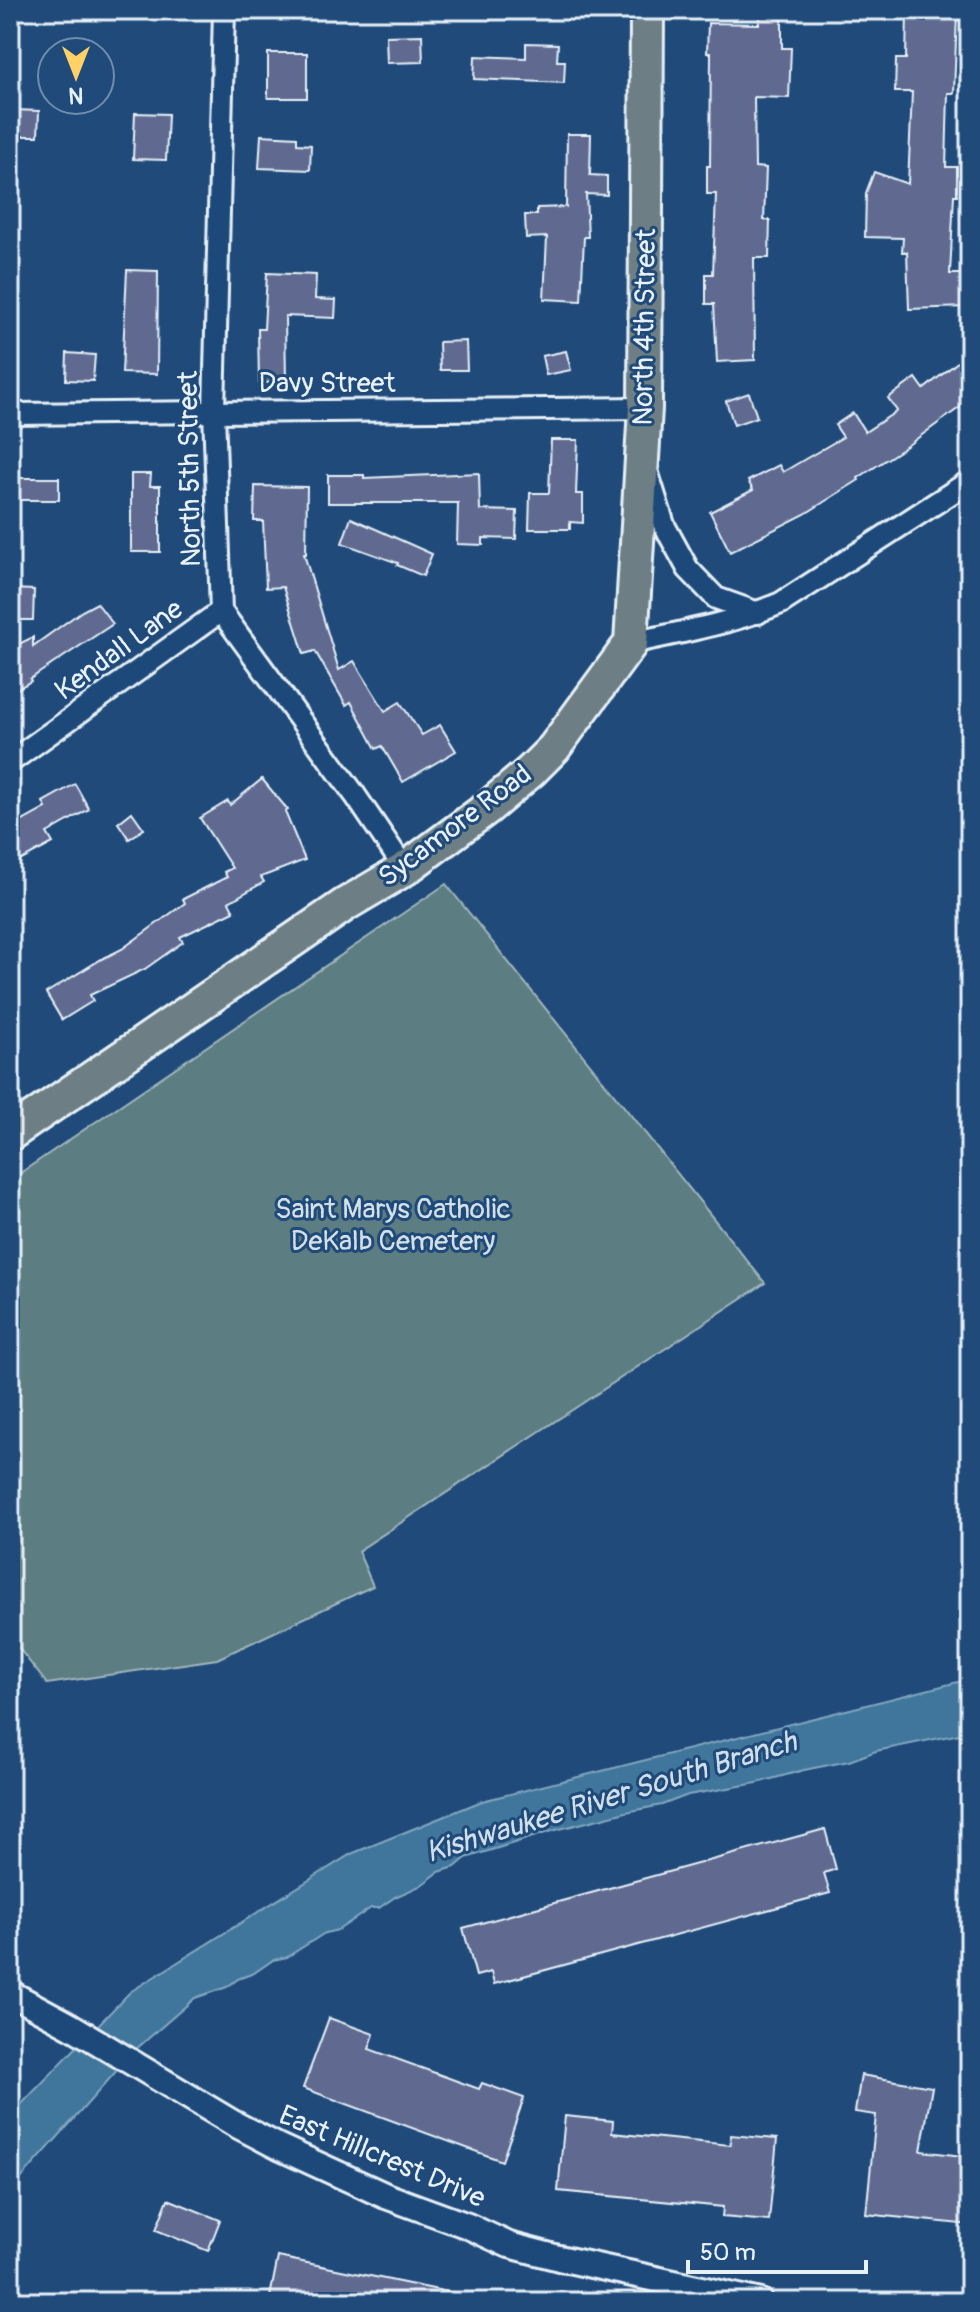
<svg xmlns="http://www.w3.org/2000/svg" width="980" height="2312" viewBox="0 0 980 2312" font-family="Pangolin,sans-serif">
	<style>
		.green { fill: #5c7d82; stroke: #a2b7bd; stroke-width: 2 }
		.water { fill: #3f769b; stroke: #83a7c0; stroke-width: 2 }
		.building { fill: #606a91; stroke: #e8f1f8; stroke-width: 2 }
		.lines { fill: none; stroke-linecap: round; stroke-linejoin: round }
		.minor-casing { stroke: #e8f1f8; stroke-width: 26 }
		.tertiary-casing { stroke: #e8f1f8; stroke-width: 30 }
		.primary-casing { stroke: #e8f1f8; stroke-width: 38 }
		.minor { stroke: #1f4a7a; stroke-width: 20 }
		.tertiary { stroke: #1f4a7a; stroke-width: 24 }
		.primary { stroke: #6d7e84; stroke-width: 32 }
		.labels { text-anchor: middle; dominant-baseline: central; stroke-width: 6; stroke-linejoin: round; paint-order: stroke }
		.street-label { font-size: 28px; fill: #e8f1f8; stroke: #1f4a7a }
		.park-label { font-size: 28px; fill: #d3e0e6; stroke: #1f4a7a }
		.water-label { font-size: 30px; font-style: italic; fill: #cfdfea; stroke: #1f4a7a }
	</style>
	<rect width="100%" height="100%" fill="#1f4a7a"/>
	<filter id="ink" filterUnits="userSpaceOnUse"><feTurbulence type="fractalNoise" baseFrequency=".0125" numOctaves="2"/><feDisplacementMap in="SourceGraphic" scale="16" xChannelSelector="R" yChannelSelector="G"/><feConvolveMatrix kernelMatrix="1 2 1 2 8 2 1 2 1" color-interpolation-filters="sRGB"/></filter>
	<g filter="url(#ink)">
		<path class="green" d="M446 884 765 1283 358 1551 373 1586 217 1659 47 1684 10 1637V1180Z"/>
		<path class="water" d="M970 1679V1732L876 1751 849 1761 804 1770 757 1783 688 1795 662 1805 626 1812 552 1831 466 1858 455 1867 439 1872 420 1886 395 1897 379 1908H371L338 1930 325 1933 287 1957 273 1960 254 1973 238 1979 227 1987 195 1998 135 2050 10 2191V2116L130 1992 351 1854 482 1801Z"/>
		<g class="building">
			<path d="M760 10H782V48H791L789 98 754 97 755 167 766 168 764 220H770L769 258H754L755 360 717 362 714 304H706V274H713L716 194H707V166H710L711 53H707L708 23 759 24Z"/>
			<path d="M907 12 957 13 954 93H948L946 167H957V195H954L950 274H966L967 307 909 309 907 252H902L903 238 865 237 866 193 874 172 908 184 912 92H895L896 59H906Z"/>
			<path d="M422 35 423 62 387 63 386 36Z"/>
			<path d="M526 43 558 44 557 61H565L564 83 474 79 475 56 526 58Z"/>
			<rect x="268" y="53" width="39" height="45"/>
			<path d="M15 110 39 111 38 136H15Z"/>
			<path d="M135 113 168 114 166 160 133 159Z"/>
			<path d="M567 134H591L590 175 607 176V195L586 194 588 237H584L581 301 544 299 547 237 526 238 525 215H537V208L566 207Z"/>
			<path d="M261 135 297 137V144L311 145 310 170 259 168Z"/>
			<path d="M127 270 158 271 157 374 122 373Z"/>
			<path d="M267 273 316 275 315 299 336 300 335 318 285 316 286 382 259 383 258 329H264Z"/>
			<path d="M466 341 467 370H440L439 342Z"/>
			<path d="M566 351 571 370 546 375 542 356Z"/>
			<path d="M970 352V400L904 448 858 478 859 480 805 514 730 552 710 512 753 490 748 481 779 465 783 472 843 437 835 425 853 413 865 432 897 411 888 398 916 378 924 389Z"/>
			<path d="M67 353 95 355 93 381 66 380Z"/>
			<path d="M749 393 757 417 734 425 726 401Z"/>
			<path d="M551 440H578L576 494H583V523L570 522V529H529L530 493H549Z"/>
			<path d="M479 473 480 510 517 511 516 539 483 538V545L457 544 458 503H328V475H364V478Z"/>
			<path d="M131 474H151L150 486H160V552H131Z"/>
			<rect x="10" y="478" width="49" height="22"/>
			<path d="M255 486 307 487 306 554H304L339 670 354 661 385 711 400 702 422 735 440 725 456 751 403 782 382 746 376 749 351 702 346 705 315 651 304 654 283 587 266 588 263 521H254Z"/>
			<path d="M351 518 432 554 423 576 397 565 398 563 342 543Z"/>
			<path d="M10 589 34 590 33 620H10Z"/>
			<path d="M97 603 113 624 30 679 31 681 10 693V641L13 647 33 637V646L82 611Z"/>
			<path d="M262 779 288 810 285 812 305 860 261 877 264 882 229 902 234 911 180 937 183 942 145 969 90 995 93 1001 62 1020 46 993 100 960 122 949 185 903 183 899 227 877 224 872 232 868 200 818 228 801 230 805Z"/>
			<path d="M75 784 89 809 47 833 53 843 18 862 10 847V828L46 808 43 802Z"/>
			<path d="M132 812 144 829 129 839 118 823Z"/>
			<path d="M825 1829 836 1869 824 1873 830 1893 494 1984 491 1972 476 1976 463 1928Z"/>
			<path d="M329 2018 374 2034 369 2049 479 2089 482 2083 524 2098 502 2161 303 2088Z"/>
			<path d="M861 2075 932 2087 921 2151 970 2157V2225L866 2214 876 2115 855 2112Z"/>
			<path d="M565 2116 613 2121 612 2133 730 2145 731 2135 777 2139 769 2221 722 2217 723 2207 558 2191Z"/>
			<path d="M168 2199 220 2220 208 2251 156 2230Z"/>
			<path d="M278 2257 453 2293 452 2302H269Z"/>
		</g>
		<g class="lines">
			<g class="minor-casing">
				<g id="minor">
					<path d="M224 10 214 411 221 611 355 795 405 869"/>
					<path d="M10 414 645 408"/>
					<path d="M648 474 664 525 688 569 716 598 758 613"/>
					<path d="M631 643C682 632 733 623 781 603L970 481"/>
					<path d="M10 762 221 611"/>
				</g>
			</g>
			<g class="tertiary-casing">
				<path id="tertiary" d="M10 1993 71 2026 233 2123 279 2147 386 2196 468 2226 509 2245 559 2258 761 2302"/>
			</g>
			<g class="primary-casing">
				<path id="primary" d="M10 1134 346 904 405 869 486 809 531 771 554 748 631 643 645 408 647 10"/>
			</g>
			<use href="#minor" class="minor"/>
			<use href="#tertiary" class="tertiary"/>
			<use href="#primary" class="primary"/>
		</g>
	</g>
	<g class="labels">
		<g class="street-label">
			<text transform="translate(645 327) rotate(-89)">North 4th Street</text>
			<text x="327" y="383">Davy Street</text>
			<text transform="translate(190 469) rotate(-91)">North 5th Street</text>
			<text transform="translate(119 650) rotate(-36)">Kendall Lane</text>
			<text transform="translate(455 826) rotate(-37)">Sycamore Road</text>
			<text transform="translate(382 2157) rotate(23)">East Hillcrest Drive</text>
		</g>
		<g class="park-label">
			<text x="393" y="1209">Saint Marys Catholic<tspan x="393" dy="32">DeKalb Cemetery</tspan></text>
		</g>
		<g class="water-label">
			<text transform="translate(611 1797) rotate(-17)">Kishwaukee River South Branch</text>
		</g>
	</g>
	<rect width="980" height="2312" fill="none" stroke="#1f4a7a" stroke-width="40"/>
	<rect x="20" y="20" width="940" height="2272" fill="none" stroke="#e8f1f8" stroke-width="3" filter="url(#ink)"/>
	<g transform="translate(76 76) rotate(180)"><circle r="38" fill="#1f4a7a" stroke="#6f8dac" stroke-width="2"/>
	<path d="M0-6L14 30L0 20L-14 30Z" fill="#ffd166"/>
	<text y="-12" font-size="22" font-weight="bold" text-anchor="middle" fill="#e8f1f8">N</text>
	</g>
	<path d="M688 2260v12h178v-12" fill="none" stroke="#e8f1f8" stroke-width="4"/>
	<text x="700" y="2260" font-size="24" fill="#e8f1f8" stroke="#1f4a7a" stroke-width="6" paint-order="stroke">50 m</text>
</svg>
